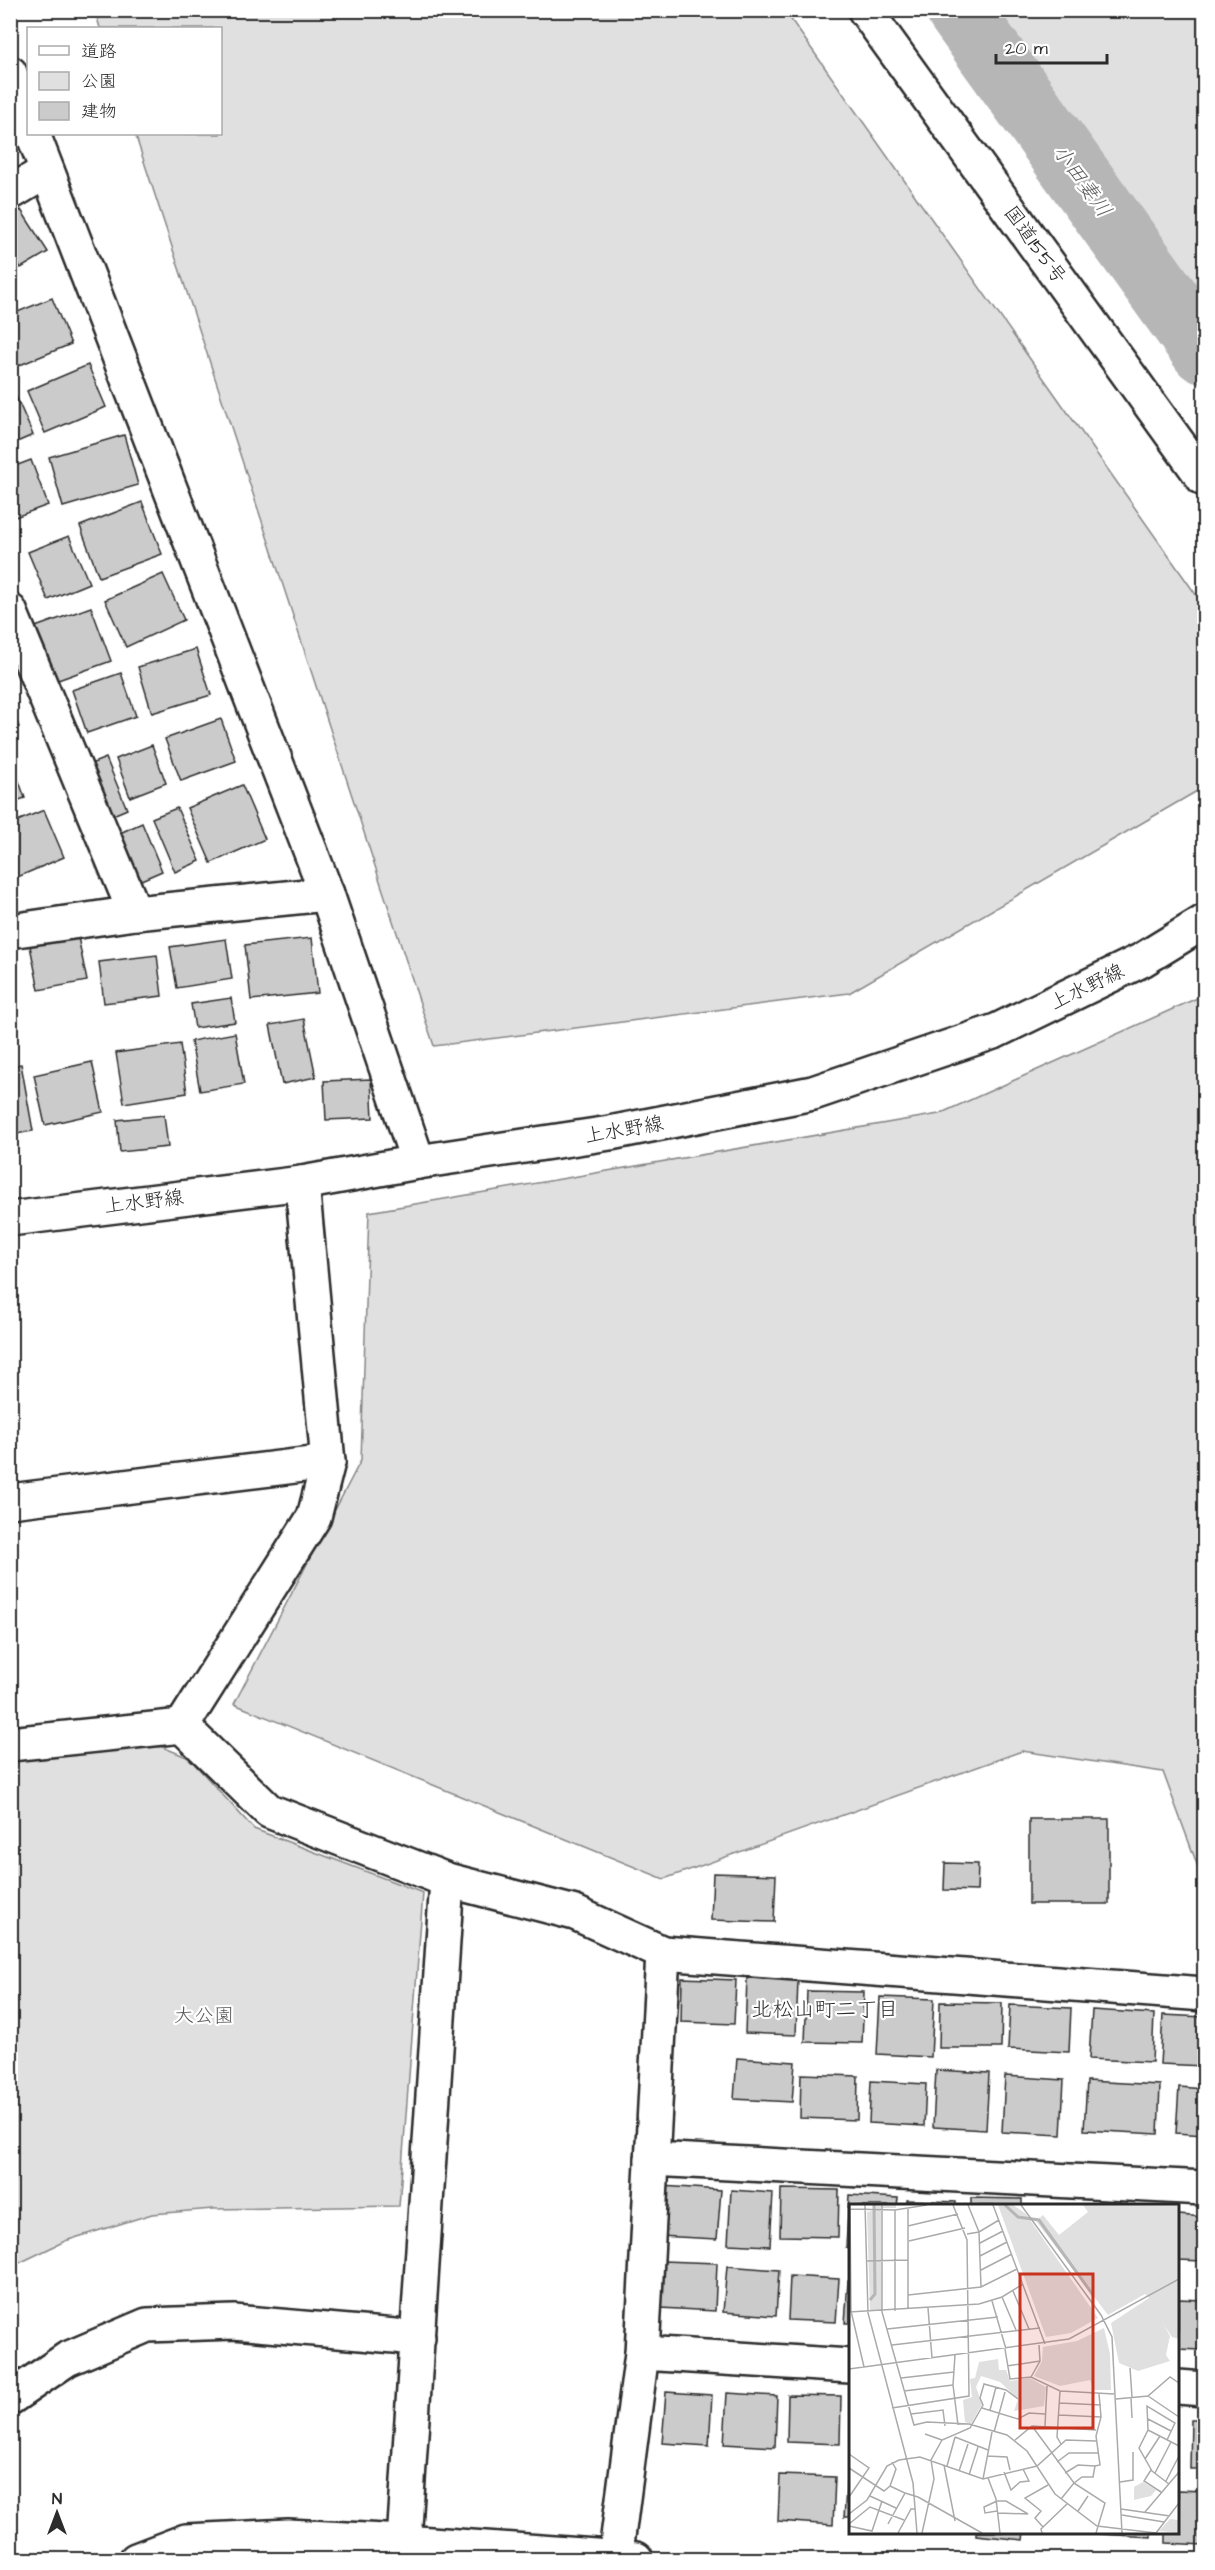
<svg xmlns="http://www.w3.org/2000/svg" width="1215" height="2570" viewBox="0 0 1215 2570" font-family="'Architects Daughter','Klee One',sans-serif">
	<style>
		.green { fill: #e0e0e0; stroke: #868686; stroke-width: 1.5 }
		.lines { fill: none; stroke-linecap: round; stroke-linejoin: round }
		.river { stroke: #b6b6b6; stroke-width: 66 }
		.building { fill: #cbcbcb; stroke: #2b2b2b; stroke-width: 1.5 }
		.minor-casing { stroke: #2b2b2b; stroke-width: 38 }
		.highway-casing { stroke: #2b2b2b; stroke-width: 38 }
		.minor { stroke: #fff; stroke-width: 33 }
		.highway { stroke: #fff; stroke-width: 33 }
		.labels { text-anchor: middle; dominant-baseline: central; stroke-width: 4.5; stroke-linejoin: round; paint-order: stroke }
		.street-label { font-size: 20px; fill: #2b2b2b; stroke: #fff }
		.park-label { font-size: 20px; fill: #585858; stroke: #fff }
		.water-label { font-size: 21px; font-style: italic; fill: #5c5c5c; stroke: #fff }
		.neighbourhood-label { font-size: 21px; fill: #2b2b2b; stroke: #fff }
		.inset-river { fill: none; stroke: #b6b6b6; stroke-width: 3 }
		.inset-road { fill: none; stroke: #aaa; stroke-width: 1.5 }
		.view { fill: #c8321e; fill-opacity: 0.15; stroke: #c8321e; stroke-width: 3 }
		.inset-edge { fill: none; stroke: #2b2b2b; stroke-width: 3 }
	</style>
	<rect width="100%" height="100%" fill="#fff"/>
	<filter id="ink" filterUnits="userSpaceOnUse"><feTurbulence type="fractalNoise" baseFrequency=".0167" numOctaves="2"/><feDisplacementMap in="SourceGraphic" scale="12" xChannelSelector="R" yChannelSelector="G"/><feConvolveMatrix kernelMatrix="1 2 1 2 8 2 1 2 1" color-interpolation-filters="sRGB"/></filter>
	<g filter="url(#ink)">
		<g class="green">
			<path d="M95 11H785L1204 606V787L849 993 434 1046 135 134H220V28H100Z"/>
			<path d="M954 11H1204V325L1115 195Z"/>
			<path d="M1204 995V1883L1163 1772 1022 1751 664 1879 234 1704 361 1460 369 1212 939 1114Z"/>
			<path d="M160 1746 189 1758 254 1829 423 1893 399 2206 213 2209 152 2214 65 2241 11 2267V1762Z"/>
		</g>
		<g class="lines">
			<path class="river" d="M959 10 1204 351"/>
		</g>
		<g class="building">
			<path d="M21 210 48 252 21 268 10 252V217Z"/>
			<path d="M52 298 71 344 15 367 10 357V315Z"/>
			<path d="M88 365 106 407 45 433 27 391Z"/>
			<path d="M10 387H12L33 435 10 445Z"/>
			<path d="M124 435 138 485 63 507 49 457Z"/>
			<path d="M31 460 48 505 10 519V468Z"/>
			<path d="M142 502 162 554 99 577 80 526Z"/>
			<path d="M69 536 89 583 48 600 28 552Z"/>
			<path d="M163 574 184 620 126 647 105 600Z"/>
			<path d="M91 607 111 661 47 684 27 630Z"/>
			<path d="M196 649 211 695 152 713 138 667Z"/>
			<path d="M121 673 136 716 87 733 72 690Z"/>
			<path d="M10 706 19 727 10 730Z"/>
			<path d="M221 719 236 761 181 781 165 739Z"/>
			<path d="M152 745 166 783 130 797 116 759Z"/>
			<path d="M10 756 25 798 10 803Z"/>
			<path d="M106 758 127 809 99 821 78 769Z"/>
			<path d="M242 785 265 839 211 863 187 808Z"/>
			<path d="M177 808 200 861 175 872 152 818Z"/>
			<path d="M44 810 64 857 13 879 10 873V824Z"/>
			<path d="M142 823 162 871 132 884 111 837Z"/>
			<path d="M78 937 87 981 39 990 30 946Z"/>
			<path d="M312 938 318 993 251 1000 245 945Z"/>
			<path d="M226 939 232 979 177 988 170 947Z"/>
			<path d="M157 955 162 996 104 1003 99 962Z"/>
			<path d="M10 988 15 1012 10 1013Z"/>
			<path d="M231 998 235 1022 195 1028 191 1004Z"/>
			<path d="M304 1019 316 1077 282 1084 270 1025Z"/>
			<path d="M235 1033 244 1084 200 1091 191 1041Z"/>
			<path d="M180 1044 187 1093 124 1103 116 1053Z"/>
			<path d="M92 1062 103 1112 45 1125 34 1075Z"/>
			<path d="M21 1064 33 1131 10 1135V1066Z"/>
			<path d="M371 1079 373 1118 326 1120 324 1081Z"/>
			<path d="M164 1115 168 1147 120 1152 117 1120Z"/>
			<rect x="1029" y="1819" width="80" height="85"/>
			<path d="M945 1863 978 1864 977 1891 944 1890Z"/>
			<path d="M713 1873 776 1875 774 1922 711 1920Z"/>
			<path d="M682 1978 736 1980 734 2024 681 2022Z"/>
			<path d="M747 1978 798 1980 796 2035 745 2033Z"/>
			<path d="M807 1991 864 1992 862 2043 805 2042Z"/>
			<path d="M880 1997 934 1999 931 2057 877 2054Z"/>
			<path d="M940 2002 1002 2003 1001 2048H939Z"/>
			<path d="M1010 2005 1071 2008 1069 2052 1008 2049Z"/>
			<path d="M1092 2010 1154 2014 1152 2062 1089 2059Z"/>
			<path d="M1163 2015 1204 2017V2066L1160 2064Z"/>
			<path d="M737 2058 795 2062 792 2102 734 2099Z"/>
			<path d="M936 2070 989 2073 986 2130 933 2127Z"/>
			<path d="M801 2074 858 2076 857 2120 800 2118Z"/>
			<path d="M1005 2076 1064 2080 1061 2135 1002 2132Z"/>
			<path d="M871 2081 926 2084 924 2126 869 2123Z"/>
			<path d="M1087 2081 1160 2085 1158 2134 1084 2130Z"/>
			<path d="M1179 2087 1204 2089V2135L1176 2133Z"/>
			<path d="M662 2186 721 2190 717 2239 659 2236Z"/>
			<path d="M781 2189 839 2190 838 2237 780 2236Z"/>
			<path d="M731 2190 773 2193 770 2246 728 2244Z"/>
			<path d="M849 2195 898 2198 897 2206H850V2248L846 2247Z"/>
			<path d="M971 2198 1022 2199V2206H971Z"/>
			<path d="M907 2200 956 2202V2206H907Z"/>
			<path d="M1178 2215 1204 2217V2261L1178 2260Z"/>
			<path d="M663 2261 717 2263 715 2311 660 2308Z"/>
			<path d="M727 2266 779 2270 776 2316 723 2312Z"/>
			<path d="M790 2276 839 2279 836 2322 788 2320Z"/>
			<path d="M848 2281H850V2323H845Z"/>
			<path d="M1178 2299 1203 2300 1200 2350 1178 2349Z"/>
			<path d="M666 2392 712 2395 709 2446 662 2443Z"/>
			<path d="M727 2393 777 2396 775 2447 724 2444Z"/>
			<path d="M788 2395 841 2396 840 2444 787 2442Z"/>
			<path d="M1191 2419H1204V2469H1190Z"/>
			<path d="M780 2475 835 2477 833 2525 778 2521Z"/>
			<path d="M847 2476H850V2517H844Z"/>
			<path d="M1178 2490 1204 2491V2545L1166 2543V2532H1178Z"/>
			<path d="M976 2532H1024L1023 2540 976 2535Z"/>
			<path d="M1100 2532H1151V2537L1100 2534Z"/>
		</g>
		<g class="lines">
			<g class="minor-casing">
				<g id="minor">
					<path d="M10 73 28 122"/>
					<path d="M33 134 327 894 418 1162"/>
					<path d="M10 193 47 171"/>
					<path d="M10 611 135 913"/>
					<path d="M10 931 135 913 327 894"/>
					<path d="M10 1219 302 1183 418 1162 610 1133 813 1093 996 1031 1142 960 1204 922"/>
					<path d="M10 1501 328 1462"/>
					<path d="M182 1726 269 1811 447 1880 575 1913 663 1953 1204 1994"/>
					<path d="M182 1726 314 1517 328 1462 302 1183"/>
					<path d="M10 1744 182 1726"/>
					<path d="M652 2159 1204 2188"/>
					<path d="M642 2353 850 2366"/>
					<path d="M1178 2387 1204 2389"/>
					<path d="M10 2398 67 2359 147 2325 234 2322 418 2338"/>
					<path d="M404 2542 447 1880"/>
					<path d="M136 2560 186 2541 288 2536 404 2542 636 2559"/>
					<path d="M615 2560 642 2353 663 1953"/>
				</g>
			</g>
			<g class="highway-casing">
				<path id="highway" d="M865 10 1204 479"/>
			</g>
			<use href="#minor" class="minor"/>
			<use href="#highway" class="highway"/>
		</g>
	</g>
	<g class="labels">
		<g class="street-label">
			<text transform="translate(1035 245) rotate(54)">国道155号</text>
			<text transform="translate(1087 987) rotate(-26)">上水野線</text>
			<text transform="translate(624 1130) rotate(-10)">上水野線</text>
			<text transform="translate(144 1202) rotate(-7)">上水野線</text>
		</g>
		<g class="park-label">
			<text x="204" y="2016">大公園</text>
		</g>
		<g class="water-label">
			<text transform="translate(1082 181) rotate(54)">小田妻川</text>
		</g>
		<g class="neighbourhood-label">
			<text x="825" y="2009">北松山町二丁目</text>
		</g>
	</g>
	<g transform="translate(849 2204)">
		<rect width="330" height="330" fill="#fff"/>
		<path d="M26 1H47V4H32L33 106H21L18 8 26 6ZM149 1H164L177 10 249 114 222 129 197 133ZM234 1H330V135L323 133 315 121 321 132 317 151 321 157 289 167 270 159 262 119 300 94 296 90 259 111 187 17 194 11 210 31 239 8ZM255 124 261 150 262 186H245L241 176 211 182 185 172 193 157 194 143 228 137ZM149 155 150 166H157L161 177 181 174 197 183 195 202 165 207 169 195 151 178 132 172 127 183 133 200 122 220 116 218 114 196 123 193 121 175 126 174 130 158ZM294 278 307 286 302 292 285 296V283ZM321 315 330 316V329L310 327Z" fill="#e0e0e0"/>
		<path class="inset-river" d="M156 1 169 13 190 16 244 91M21 96 26 90 25 1"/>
		<path class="inset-road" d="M1 1 2 107 15 163M16 1 19 109 64 279 68 329M33 1V108L65 221 78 218 120 220 158 231 178 247 206 290 248 322 307 329M119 1 130 28 132 83M144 1 196 140M172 1 252 111 263 133 273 329M59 4V106M1 5 46 6 78 1M46 6V107M59 22 109 10M118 30 130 28 150 16M60 37 116 24M131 39 154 27M131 52 158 38M17 57 59 56M132 66 163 50M164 87 180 125M59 91 132 83 168 65M153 93 167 126M143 97 157 145M79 104 83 154M0 108 130 100 153 93 174 80M38 125 149 113M43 141 191 124M156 145 161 175 182 173 211 187 265 190M106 151 104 181 109 221M158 162 191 157M281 164 283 193M0 165 220 135 330 75M182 173 191 157 190 141M52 174 105 168M55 187 104 181M211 187 208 233 212 240M299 192 330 213M282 194 283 214M267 195 299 192 321 173 330 179M210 199 252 201M43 204 120 192 118 36 104 1M133 204 169 215 180 209 196 210M141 206 147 183M62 210 94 206 96 222M210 211 252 213M299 215 322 227M183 222 225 279 233 273H244L246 262 251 261 247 232 252 213 250 190M196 222 198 182M299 226 330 242M145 228 156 188M76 230 93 236M106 233 139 246M166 236 183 222 247 226M318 236 326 219 298 202 299 226 290 244 303 267 320 280M0 250 20 264 0 293M138 252 158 253 161 266M296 255 311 232M208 258 220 249H249M95 261 106 317M98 262 106 233M0 264 35 287 41 282 47 265 43 258M302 266 295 277 312 288M110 267 119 240M155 268 162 286 171 278 180 277 174 265M216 269 229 261 246 262M306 269 322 238M120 271 129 243M139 274 147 295 151 329M134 275 143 228M317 277 330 252M271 278 284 276V248M56 289 69 293 133 329M21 292 47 304M212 295 225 279 256 299 247 329M148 297H157L179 310 149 309M148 297 135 303 136 309 148 307M272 305 321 312M229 307 239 292M296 308 330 268M0 310 18 296 38 262 50 256 71 253 134 275 188 262 217 236 247 237M273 311 315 318M0 320 21 303 55 316M39 320 56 289 41 282M0 322 23 327 33 297M194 323 186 314 192 307 176 294 199 281M49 329 62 305H66M73 329 85 275 82 256 93 236 121 224 134 201 131 194 135 180 157 186 169 195M193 329 192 325 218 300M307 329 330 299"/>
		<path class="view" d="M171 70H244V224H171Z"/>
		<rect width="330" height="330" class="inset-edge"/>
	</g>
	<rect width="1215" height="2570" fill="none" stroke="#fff" stroke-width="36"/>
	<rect x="18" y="18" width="1179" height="2534" fill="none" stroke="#2b2b2b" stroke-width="2" filter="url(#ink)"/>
	<rect x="27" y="27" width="195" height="108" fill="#ffffff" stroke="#aaaaaa" stroke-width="1.5"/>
	<rect x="39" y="46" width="30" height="9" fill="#ffffff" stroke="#aaaaaa" stroke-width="1.5"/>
	<text x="81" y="57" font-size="18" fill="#2b2b2b">道路</text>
	<rect x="39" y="72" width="30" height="18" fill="#e0e0e0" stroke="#aaaaaa" stroke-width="1.5"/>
	<text x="81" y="87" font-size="18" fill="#2b2b2b">公園</text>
	<rect x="39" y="102" width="30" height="18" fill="#cbcbcb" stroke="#aaaaaa" stroke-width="1.5"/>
	<text x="81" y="117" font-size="18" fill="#2b2b2b">建物</text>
	<g transform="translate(57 2513)" stroke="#ffffff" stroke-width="4.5" paint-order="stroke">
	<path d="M0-4.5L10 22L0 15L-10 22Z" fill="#2b2b2b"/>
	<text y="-9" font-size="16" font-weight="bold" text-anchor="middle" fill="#2b2b2b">N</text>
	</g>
	<path d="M996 54v9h111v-9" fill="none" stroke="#2b2b2b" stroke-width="3"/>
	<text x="1005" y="54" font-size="18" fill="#2b2b2b" stroke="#ffffff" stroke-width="4.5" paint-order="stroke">20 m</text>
</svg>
